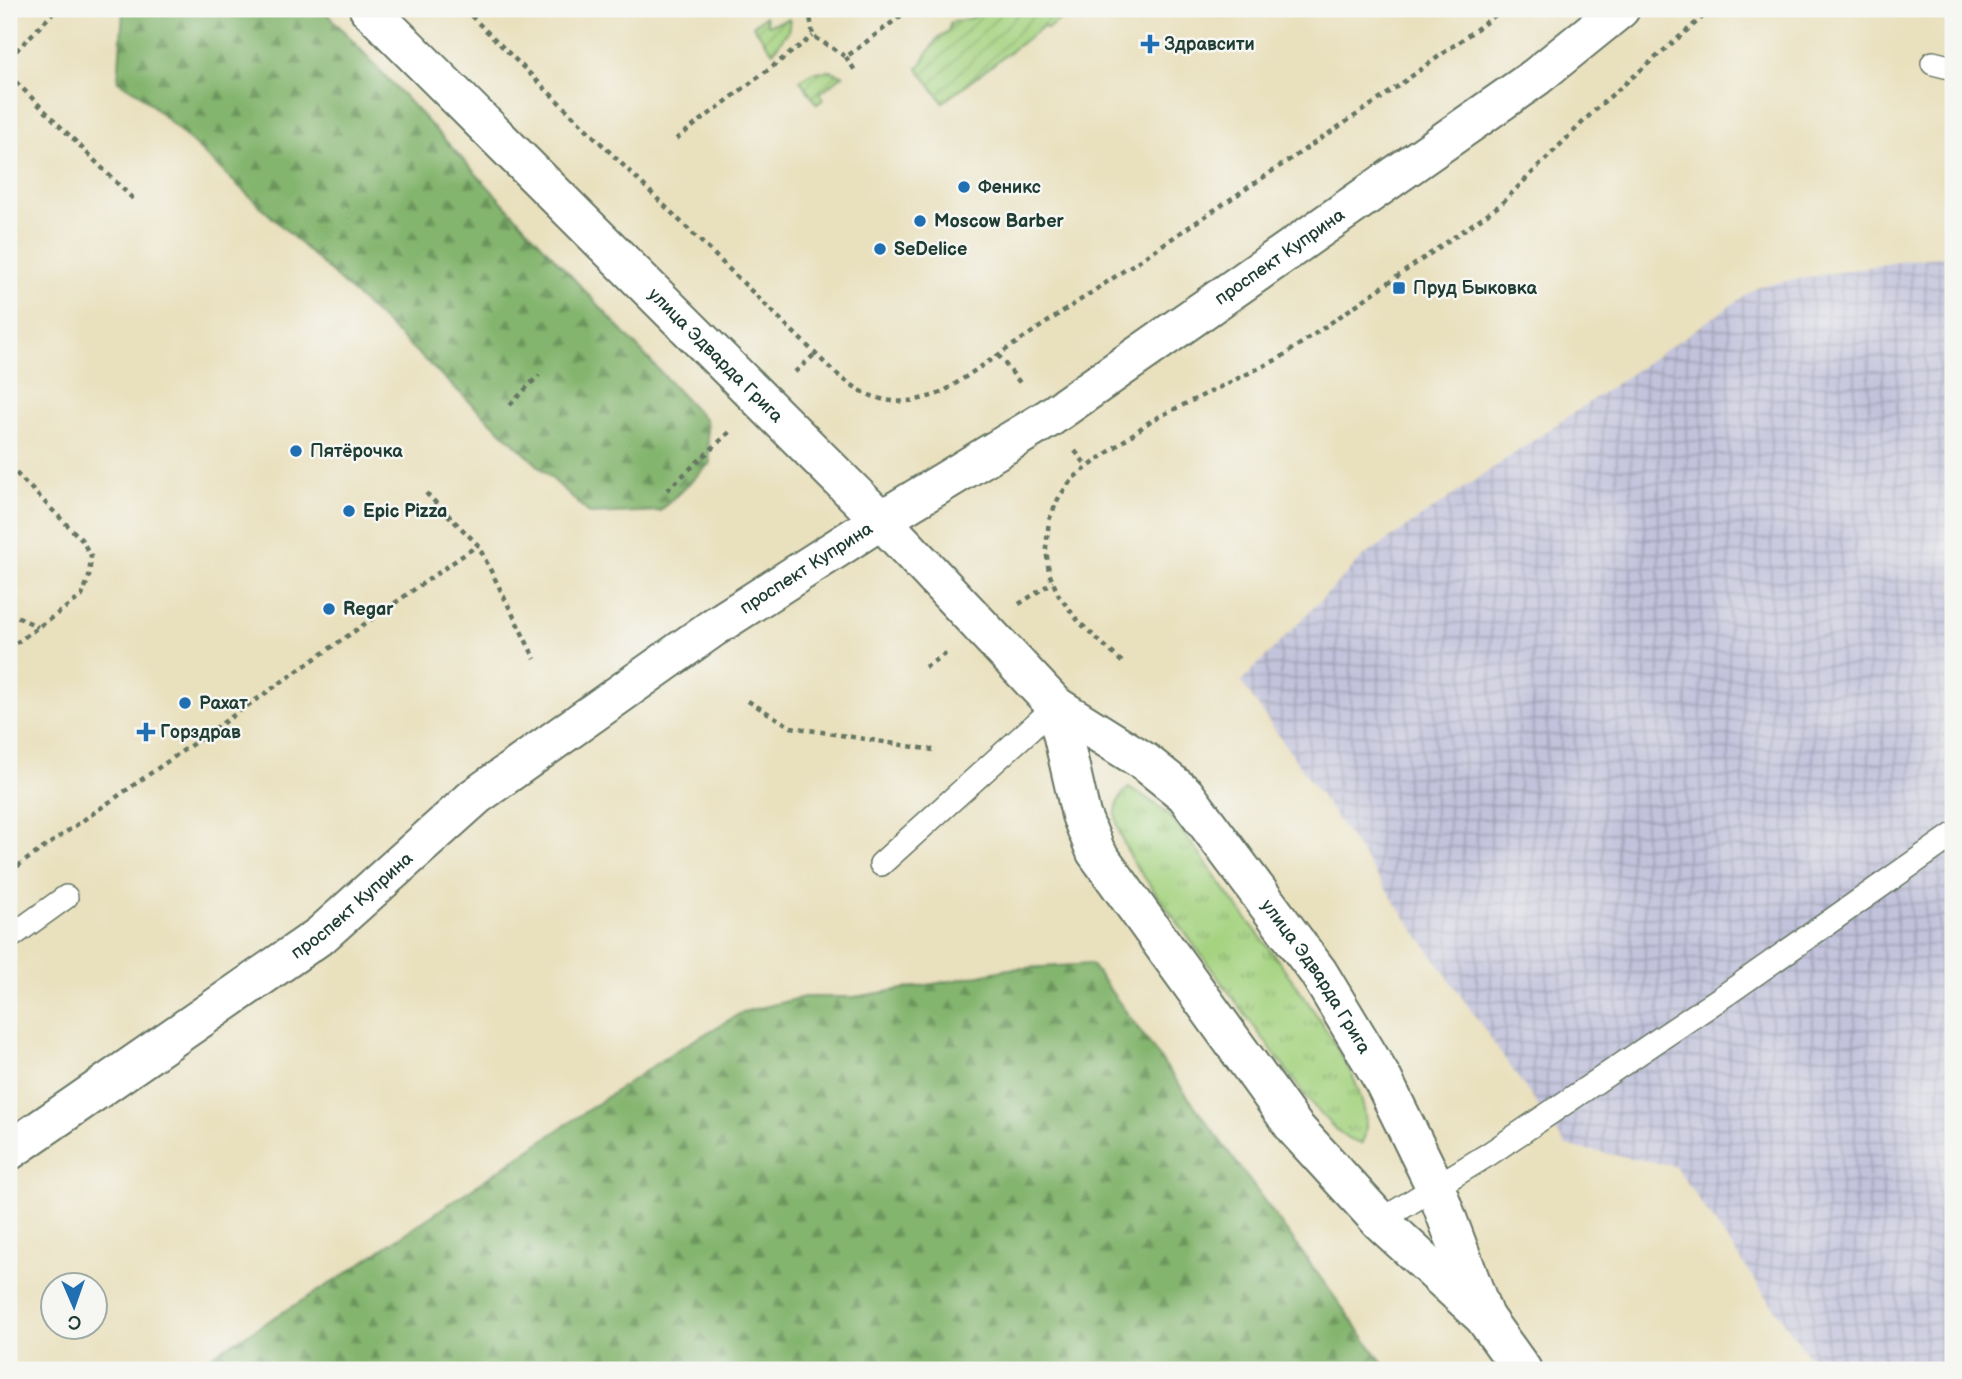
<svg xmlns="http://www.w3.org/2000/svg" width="1962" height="1379" viewBox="0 0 1962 1379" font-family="'Balsamiq Sans',sans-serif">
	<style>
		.industrial { fill: url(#industrial-grid) }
		.grass { fill: url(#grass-tufts); stroke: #62885a; stroke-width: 2 }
		.forest { fill: url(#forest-firs); stroke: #527951; stroke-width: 2 }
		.garden { fill: url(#garden-furrows); stroke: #62885a; stroke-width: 2 }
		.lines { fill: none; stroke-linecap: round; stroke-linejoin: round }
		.lane-casing { stroke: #667664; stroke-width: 26 }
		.street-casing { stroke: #667664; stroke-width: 42 }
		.secondary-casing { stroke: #667664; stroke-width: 42 }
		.path { stroke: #667664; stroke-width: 4.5; stroke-dasharray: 5 5; stroke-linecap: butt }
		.lane { stroke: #fff; stroke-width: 23 }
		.street { stroke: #fff; stroke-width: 38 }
		.secondary { stroke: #fff; stroke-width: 38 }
		.poi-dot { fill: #1f6fb2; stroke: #f6f6f2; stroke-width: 2.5 }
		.labels { text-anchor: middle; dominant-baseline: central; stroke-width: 5; stroke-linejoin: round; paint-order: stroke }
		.poi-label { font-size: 18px; font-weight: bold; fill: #1f3d34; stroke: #f6f6f2; text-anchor: start }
		.street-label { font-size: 18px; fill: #1f3d34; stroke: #f6f6f2 }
	</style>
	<defs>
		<pattern id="industrial-grid" width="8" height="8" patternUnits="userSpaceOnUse" patternTransform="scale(1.75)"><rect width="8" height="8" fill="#c2c2dc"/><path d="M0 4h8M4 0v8" fill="none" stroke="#9d9fb3"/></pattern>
		<pattern id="grass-tufts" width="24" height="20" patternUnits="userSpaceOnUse" patternTransform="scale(1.75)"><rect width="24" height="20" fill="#a5d380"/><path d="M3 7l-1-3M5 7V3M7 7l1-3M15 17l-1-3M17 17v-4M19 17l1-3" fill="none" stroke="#86ac6a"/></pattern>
		<pattern id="forest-firs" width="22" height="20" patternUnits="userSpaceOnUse" patternTransform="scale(1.75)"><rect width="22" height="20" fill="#84b56e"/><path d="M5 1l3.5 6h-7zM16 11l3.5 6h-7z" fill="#6b945b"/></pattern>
		<pattern id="garden-furrows" width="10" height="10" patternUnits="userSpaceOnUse" patternTransform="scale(1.75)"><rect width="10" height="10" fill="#a5d380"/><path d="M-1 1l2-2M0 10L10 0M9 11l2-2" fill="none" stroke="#86ac6a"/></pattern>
	</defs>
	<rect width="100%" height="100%" fill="#f6f6f2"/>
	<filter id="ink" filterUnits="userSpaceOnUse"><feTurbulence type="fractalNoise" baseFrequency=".0143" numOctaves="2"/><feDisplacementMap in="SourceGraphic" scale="14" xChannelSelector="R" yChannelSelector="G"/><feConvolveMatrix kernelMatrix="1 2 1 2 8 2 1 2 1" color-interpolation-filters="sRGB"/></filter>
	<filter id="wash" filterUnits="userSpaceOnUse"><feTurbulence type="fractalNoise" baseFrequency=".00686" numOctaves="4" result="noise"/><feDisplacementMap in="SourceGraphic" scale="28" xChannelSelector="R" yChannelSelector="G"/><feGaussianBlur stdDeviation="1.57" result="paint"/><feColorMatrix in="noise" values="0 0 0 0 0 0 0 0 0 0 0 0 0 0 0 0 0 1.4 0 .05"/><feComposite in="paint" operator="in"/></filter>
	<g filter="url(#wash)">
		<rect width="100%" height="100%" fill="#e9e0bd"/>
		<path class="industrial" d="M1953 255V1370H1818L1675 1166 1566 1146 1241 682 1363 557 1759 286 1903 261Z"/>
		<path class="grass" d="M1129 788C1145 796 1160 806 1172 819 1194 844 1213 874 1233 901 1275 956 1319 1012 1351 1073 1360 1092 1373 1126 1361 1144 1338 1137 1322 1115 1306 1097L1133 862C1122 839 1103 808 1129 788Z"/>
		<g class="forest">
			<path d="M125 9H323L706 421 710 463 660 511 590 514 140 94 118 81 123 11Z"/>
			<path d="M1091 964 1388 1370H196L201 1362 341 1277 672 1053 743 1012 804 997H855L951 981 1009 969Z"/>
		</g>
		<g class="garden">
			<path d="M982 9H1075L1047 29 1044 26 943 102 918 69 936 40 948 31 951 22 972 18Z"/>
			<path d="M765 16 768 25 790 19 788 31 773 52 753 26Z"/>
			<path d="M831 71 843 75 820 93 824 99 817 104 800 80 813 72Z"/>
		</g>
	</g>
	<g filter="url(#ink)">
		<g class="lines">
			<g class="lane-casing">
				<g id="lane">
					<path d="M1933 63 1953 68"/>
					<path d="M881 864 1056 706"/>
					<path d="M9 938 66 897"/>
					<path d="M1380 1221 1489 1154 1728 993 1953 835"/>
				</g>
			</g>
			<g class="street-casing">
				<g id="street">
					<path id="s1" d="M9 1151 321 935 476 796 714 627 881 520"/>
				</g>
			</g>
			<g class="secondary-casing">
				<g id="secondary">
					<path id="s2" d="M369 9 881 520 1056 706 1145 762 1185 794 1318 972 1383 1080 1435 1186 1484 1317"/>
					<path id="s3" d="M881 520 1049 418 1536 77 1620 9"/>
					<path d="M1056 706 1081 815 1096 852 1295 1128 1380 1221 1484 1317 1522 1370"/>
				</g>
			</g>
			<g class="path">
				<path d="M464 9 832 370C870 402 896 410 943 392L1383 97 1504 9"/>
				<path d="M809 9 813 36 846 57 910 9"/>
				<path d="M846 57 856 72"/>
				<path d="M9 58 57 9"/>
				<path d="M9 75 134 200"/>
				<path d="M676 139 813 36"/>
				<path d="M998 355 1021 384"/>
				<path d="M795 372 815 354"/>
				<path d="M510 405 539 375"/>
				<path d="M1075 451 1087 466"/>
				<path d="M9 466 81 539 91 556 89 577 82 596 9 648"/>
				<path d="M667 490 732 430"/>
				<path d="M426 493 478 545 535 659"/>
				<path d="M1019 604 1053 582"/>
				<path d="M9 612 38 627"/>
				<path d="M1122 662 1079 622 1059 596 1049 573 1046 548 1049 520 1059 497 1073 478 1152 420 1280 358 1500 205 1599 106 1712 9"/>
				<path d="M925 667 948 652"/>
				<path d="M748 701 791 727 933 750"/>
				<path d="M9 872 478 545"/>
			</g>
			<use href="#lane" class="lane"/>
			<use href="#street" class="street"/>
			<use href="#secondary" class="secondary"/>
		</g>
	</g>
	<g class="poi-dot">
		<path d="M1146.5 33.5h7v7h7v7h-7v7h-7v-7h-7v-7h7z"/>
		<circle cx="964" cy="187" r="7"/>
		<circle cx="920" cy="221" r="7"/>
		<circle cx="880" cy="249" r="7"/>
		<rect x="1392" y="281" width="14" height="14" rx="3.5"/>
		<circle cx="296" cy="451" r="7"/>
		<circle cx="349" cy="511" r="7"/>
		<circle cx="329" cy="609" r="7"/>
		<circle cx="185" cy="703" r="7"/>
		<path d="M142.5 721.5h7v7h7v7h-7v7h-7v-7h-7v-7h7z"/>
	</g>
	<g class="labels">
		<g class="poi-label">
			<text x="1164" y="44">Здравсити</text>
			<text x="978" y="187">Феникс</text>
			<text x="934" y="221">Moscow Barber</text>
			<text x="894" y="249">SeDelice</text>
			<text x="1413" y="288">Пруд Быковка</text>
			<text x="310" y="451">Пятёрочка</text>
			<text x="363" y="511">Epic Pizza</text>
			<text x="343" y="609">Regar</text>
			<text x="199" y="703">Рахат</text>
			<text x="160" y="732">Горздрав</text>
		</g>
		<g class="street-label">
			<text stroke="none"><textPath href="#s3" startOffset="478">проспект Куприна</textPath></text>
			<text stroke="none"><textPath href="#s2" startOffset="490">улица Эдварда Грига</textPath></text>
			<text stroke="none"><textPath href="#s1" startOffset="989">проспект Куприна</textPath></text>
			<text stroke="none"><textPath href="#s1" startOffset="422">проспект Куприна</textPath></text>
			<text stroke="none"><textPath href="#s2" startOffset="1360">улица Эдварда Грига</textPath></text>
		</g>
	</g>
	<rect width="1962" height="1379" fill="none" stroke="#f6f6f2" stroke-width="35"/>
	<g transform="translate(74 1306) rotate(178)"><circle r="33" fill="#f6f6f2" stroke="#a0aca6" stroke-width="2"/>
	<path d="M0-5L12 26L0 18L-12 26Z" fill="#1f6fb2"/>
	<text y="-10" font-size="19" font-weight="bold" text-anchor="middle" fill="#1f3d34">С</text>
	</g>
</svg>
